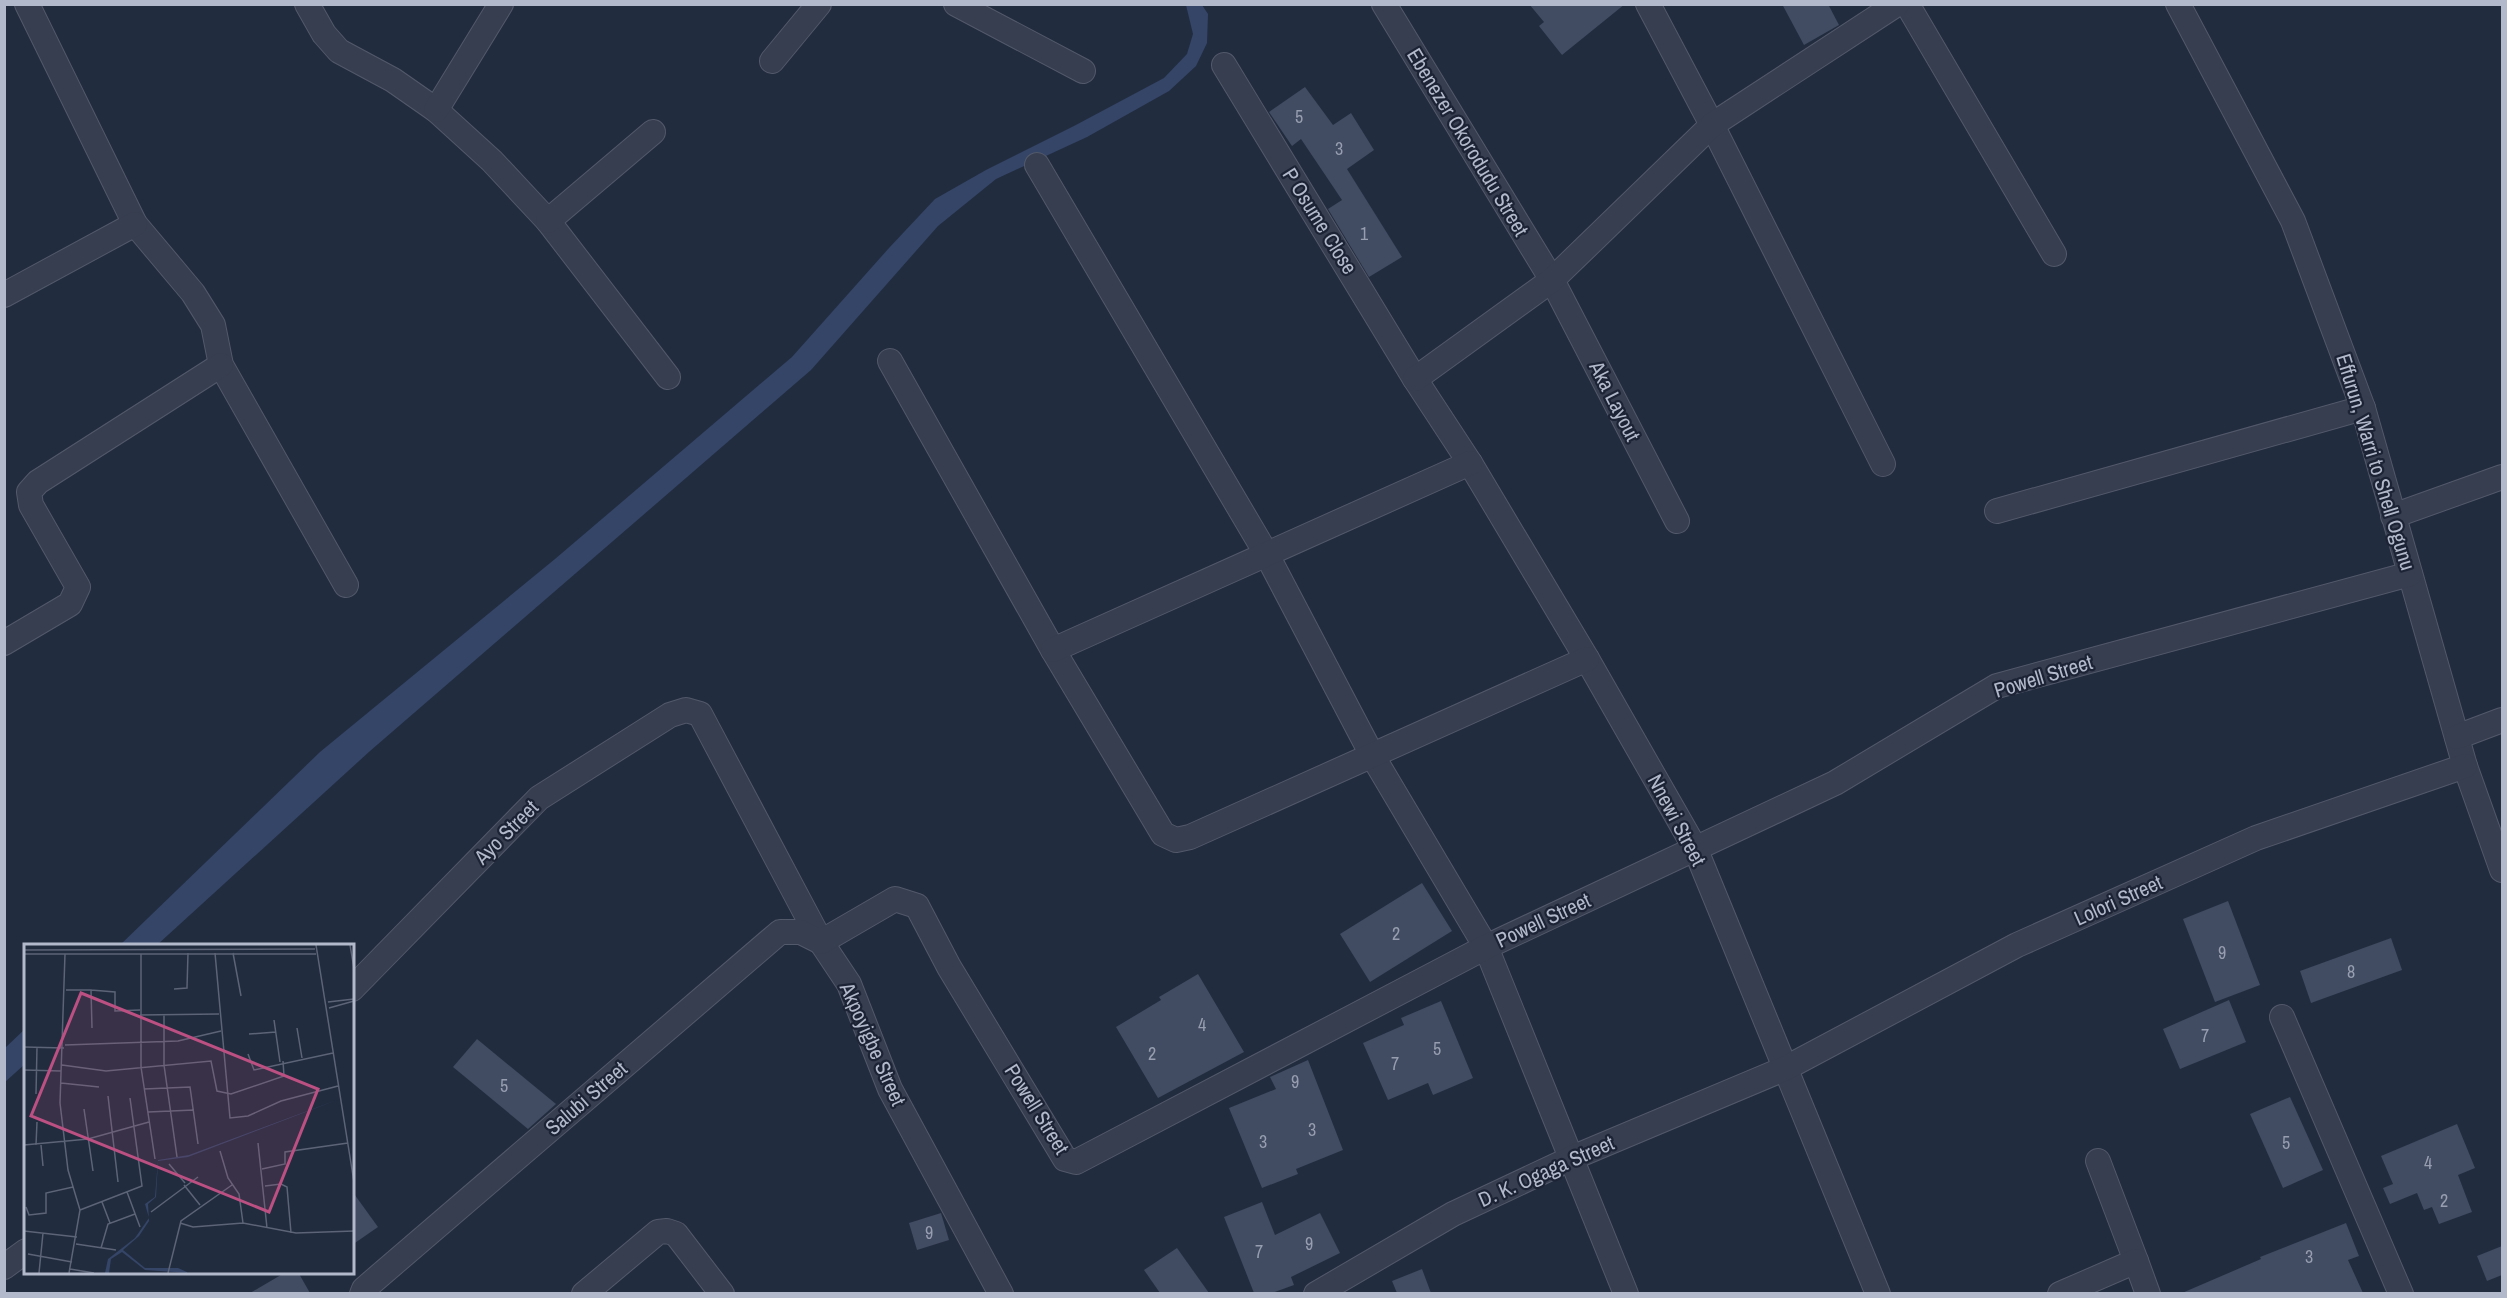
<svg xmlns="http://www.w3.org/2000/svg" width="2507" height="1298" viewBox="0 0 2507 1298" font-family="'Archivo Narrow',sans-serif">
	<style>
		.water { fill: #354567 }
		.building { fill: #414b61 }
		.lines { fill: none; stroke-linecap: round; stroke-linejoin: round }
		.minor-casing { stroke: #52596a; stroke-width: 26 }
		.minor { stroke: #373e4f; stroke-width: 24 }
		.labels { text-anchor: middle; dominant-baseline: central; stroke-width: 4.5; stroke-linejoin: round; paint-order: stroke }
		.number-label { font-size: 18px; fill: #969eb0 }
		.street-label { font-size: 21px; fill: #b2b9ca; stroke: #1c2334 }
		.inset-road { fill: none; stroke: #5c6477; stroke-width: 1.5 }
		.view { fill: #bc5082; fill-opacity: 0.15; stroke: #bc5082; stroke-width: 3 }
		.inset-edge { fill: none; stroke: #b2b9ca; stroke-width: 3 }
	</style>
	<rect width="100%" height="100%" fill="#222c3f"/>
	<g class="water">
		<path d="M1186 5H1202L1208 14 1207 43 1196 66 1169 91 1087 137 996 179 938 226 811 370 370 751 157 945 119 946 320 752 555 559 792 357 889 248 935 199 986 170 1074 126 1164 78 1187 54 1193 34Z"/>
		<path d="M25 1029V1064L5 1082V1048Z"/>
	</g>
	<g class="building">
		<path d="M1529 4H1625L1562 55 1539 26 1544 22Z"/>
		<path d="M1782 4H1828L1839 25 1804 45Z"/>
		<path d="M1305 87 1333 125 1351 113 1374 150 1347 169 1402 257 1369 277 1328 209 1342 200 1301 139 1292 146 1269 112Z"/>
		<path d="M1422 883 1452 931 1370 982 1340 934Z"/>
		<path d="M2228 901 2260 985 2215 1002 2183 919Z"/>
		<path d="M2391 938 2402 970 2311 1003 2300 971Z"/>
		<path d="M1198 974 1244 1052 1158 1098 1116 1027 1161 1000 1159 997Z"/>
		<path d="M2229 1000 2246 1042 2180 1069 2163 1029Z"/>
		<path d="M1441 1001 1473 1078 1433 1095 1428 1083 1388 1100 1363 1043 1404 1025 1401 1018Z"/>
		<path d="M477 1039 556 1104 528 1129 453 1067Z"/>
		<path d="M1308 1060 1343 1150 1296 1169 1298 1174 1262 1188 1229 1108 1276 1089 1270 1077Z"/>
		<path d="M2290 1097 2323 1170 2283 1188 2250 1114Z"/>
		<path d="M2457 1124 2475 1168 2458 1175 2472 1212 2439 1224 2432 1207 2424 1210 2417 1193 2390 1204 2383 1188 2393 1184 2381 1156Z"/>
		<path d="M352 1191 378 1227 352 1245Z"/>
		<path d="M1262 1202 1275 1235 1320 1213 1340 1253 1291 1277 1294 1285 1272 1293H1254L1224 1217Z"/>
		<path d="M941 1213 949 1240 917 1250 909 1223Z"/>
		<path d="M2346 1223 2359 1256 2348 1260 2363 1293H2182L2261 1259 2260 1257Z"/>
		<path d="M2502 1246V1275L2487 1281 2477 1256Z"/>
		<path d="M1177 1248 1209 1293H1160L1144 1270Z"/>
		<path d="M1422 1269 1431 1293H1397L1392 1281Z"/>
		<path d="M286 1272H298L310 1293H250Z"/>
	</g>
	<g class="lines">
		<g class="minor-casing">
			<g id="minor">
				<path d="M27 4 135 224 193 293 213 325 221 365 346 585"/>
				<path d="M307 4 324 34 339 51 393 80 436 110 492 161 548 221 668 377"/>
				<path d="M956 4 1083 71"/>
				<path d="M1384 4 1552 280 1677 521"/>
				<path d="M1648 4 1712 125 1883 464"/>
				<path d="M1907 4 2054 254"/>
				<path d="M2178 4 2293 221 2363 408 2465 766 2502 870"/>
				<path d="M772 61 819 4"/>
				<path d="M1224 65 1415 379 1470 463 1587 659 1695 848 1878 1294"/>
				<path d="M436 110 501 4"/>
				<path d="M1037 165 1267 555 1372 755 1486 947 1626 1294"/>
				<path d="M548 221 653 132"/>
				<path d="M4 295 135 224"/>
				<path d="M890 361 1053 650 1163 834 1176 840 1190 837 1587 659"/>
				<path d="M1415 379 1552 280 1712 125 1897 4"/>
				<path d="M1997 511 2363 408"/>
				<path d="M2393 516 2502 477"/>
				<path d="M4 643 70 604 78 587 31 505 29 492 38 482 221 365"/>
				<path d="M1053 650 1470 463"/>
				<path d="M2457 737 2502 720"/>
				<path d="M352 989 539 798 670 715 686 710 700 714 821 942 849 984 890 1089 1001 1294"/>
				<path d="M2282 1017 2401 1294"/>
				<path d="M2098 1161 2136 1261"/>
				<path d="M4 1267 26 1251"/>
				<path d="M362 1294 364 1289 780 932H801L821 942 895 899 917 906 949 967 1065 1159 1076 1162 1486 947 1835 783 1997 686 2410 574"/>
				<path d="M584 1294 658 1232 667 1231 676 1234 722 1294"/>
				<path d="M1316 1294 1453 1214 1572 1158 1786 1068 2017 945 2256 838 2465 766"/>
				<path d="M2060 1294 2136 1261 2148 1294"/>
			</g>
		</g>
		<use href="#minor" class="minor"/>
	</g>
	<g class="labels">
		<g class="number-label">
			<text x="1299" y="116">5</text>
			<text x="1339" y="148">3</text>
			<text x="1364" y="233">1</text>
			<text x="1396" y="933">2</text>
			<text x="2222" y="952">9</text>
			<text x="2351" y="971">8</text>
			<text x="1202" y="1024">4</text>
			<text x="2205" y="1035">7</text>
			<text x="1437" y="1048">5</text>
			<text x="1152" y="1053">2</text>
			<text x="1395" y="1063">7</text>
			<text x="1295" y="1081">9</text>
			<text x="504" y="1085">5</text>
			<text x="1312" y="1129">3</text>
			<text x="1263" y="1141">3</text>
			<text x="2286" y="1142">5</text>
			<text x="2428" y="1162">4</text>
			<text x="2444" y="1200">2</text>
			<text x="929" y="1232">9</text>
			<text x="1309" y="1243">9</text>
			<text x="1259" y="1251">7</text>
			<text x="2309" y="1256">3</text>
		</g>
		<g class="street-label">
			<text transform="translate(1468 142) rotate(59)">Ebenezer Okorodudu Street</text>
			<text transform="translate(1320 221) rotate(58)">P Osume Close</text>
			<text transform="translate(1615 401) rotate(63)">Aka Layout</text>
			<text transform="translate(2376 462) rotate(73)">Effurun, Warri to Shell Ogunu</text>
			<text transform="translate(2043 676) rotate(-17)">Powell Street</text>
			<text transform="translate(1677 820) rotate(62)">Nnewi Street</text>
			<text transform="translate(506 832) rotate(-45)">Ayo Street</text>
			<text transform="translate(2118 900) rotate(-24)">Lolori Street</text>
			<text transform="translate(1543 920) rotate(-25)">Powell Street</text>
			<text transform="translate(873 1044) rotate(66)">Akpoyigbe Street</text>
			<text transform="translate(586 1098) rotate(-41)">Salubi Street</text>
			<text transform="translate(1037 1109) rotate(58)">Powell Street</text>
			<text transform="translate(1546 1171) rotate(-24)">D. K. Ogaga Street</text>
		</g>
	</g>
	<g transform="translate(24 944)">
		<rect width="330" height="330" fill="#222c3f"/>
		<path d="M313 156 164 213 134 217 132 253 124 260 125 277 115 292 99 306 121 324H154L165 329 121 326 98 308 87 315 85 329H81L84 315 111 294 125 274 121 260 131 253 134 216 165 211Z" fill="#354567"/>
		<path class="inset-road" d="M292 1 330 238M326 1 330 24M0 6 291 5M191 9 206 174 224 172 257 157 314 142M209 9 217 52M0 10H292M41 10 36 159 44 226 56 266 45 329M117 10V123L131 215M150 45 163 44 164 9M42 46H67L68 84M67 46 91 48V67L116 66M304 58 330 55M305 64 330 57M116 71 195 70M140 71V121L153 213M250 76 256 118M273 84 278 114M225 90 252 88M41 101 154 97 197 87M0 103 40 104M224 110 230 126 309 109M38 121 82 127 187 117 193 147 207 150 260 132 259 117M0 126 37 127M37 139 75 143M120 145 166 143 174 200M12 150 13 103M84 152 94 238M60 165 69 227M124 168 170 166M234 199 243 284M0 201 64 195 125 178M12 201 13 178M17 201 19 222M196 207 204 234 215 250 219 279M145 220 161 239M238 225 261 220V208L324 199M160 241 176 261M241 242 257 240 263 243 267 289M103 248 116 283M78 258 86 279M2 263 5 271 22 269V249L49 243M56 266 118 242 106 154M127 268 174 233M156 279 169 283 219 279 272 289 330 287M0 287 53 293M52 300 92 306M77 304 84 280 111 270M4 310 48 318M46 325 70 329M15 329 19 289M144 329 157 277 208 241"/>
		<path class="view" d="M57 49 294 145 245 268 7 172Z"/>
		<rect width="330" height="330" class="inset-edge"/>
	</g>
	<rect width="2507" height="1298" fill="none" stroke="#b2b9ca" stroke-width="12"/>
</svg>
